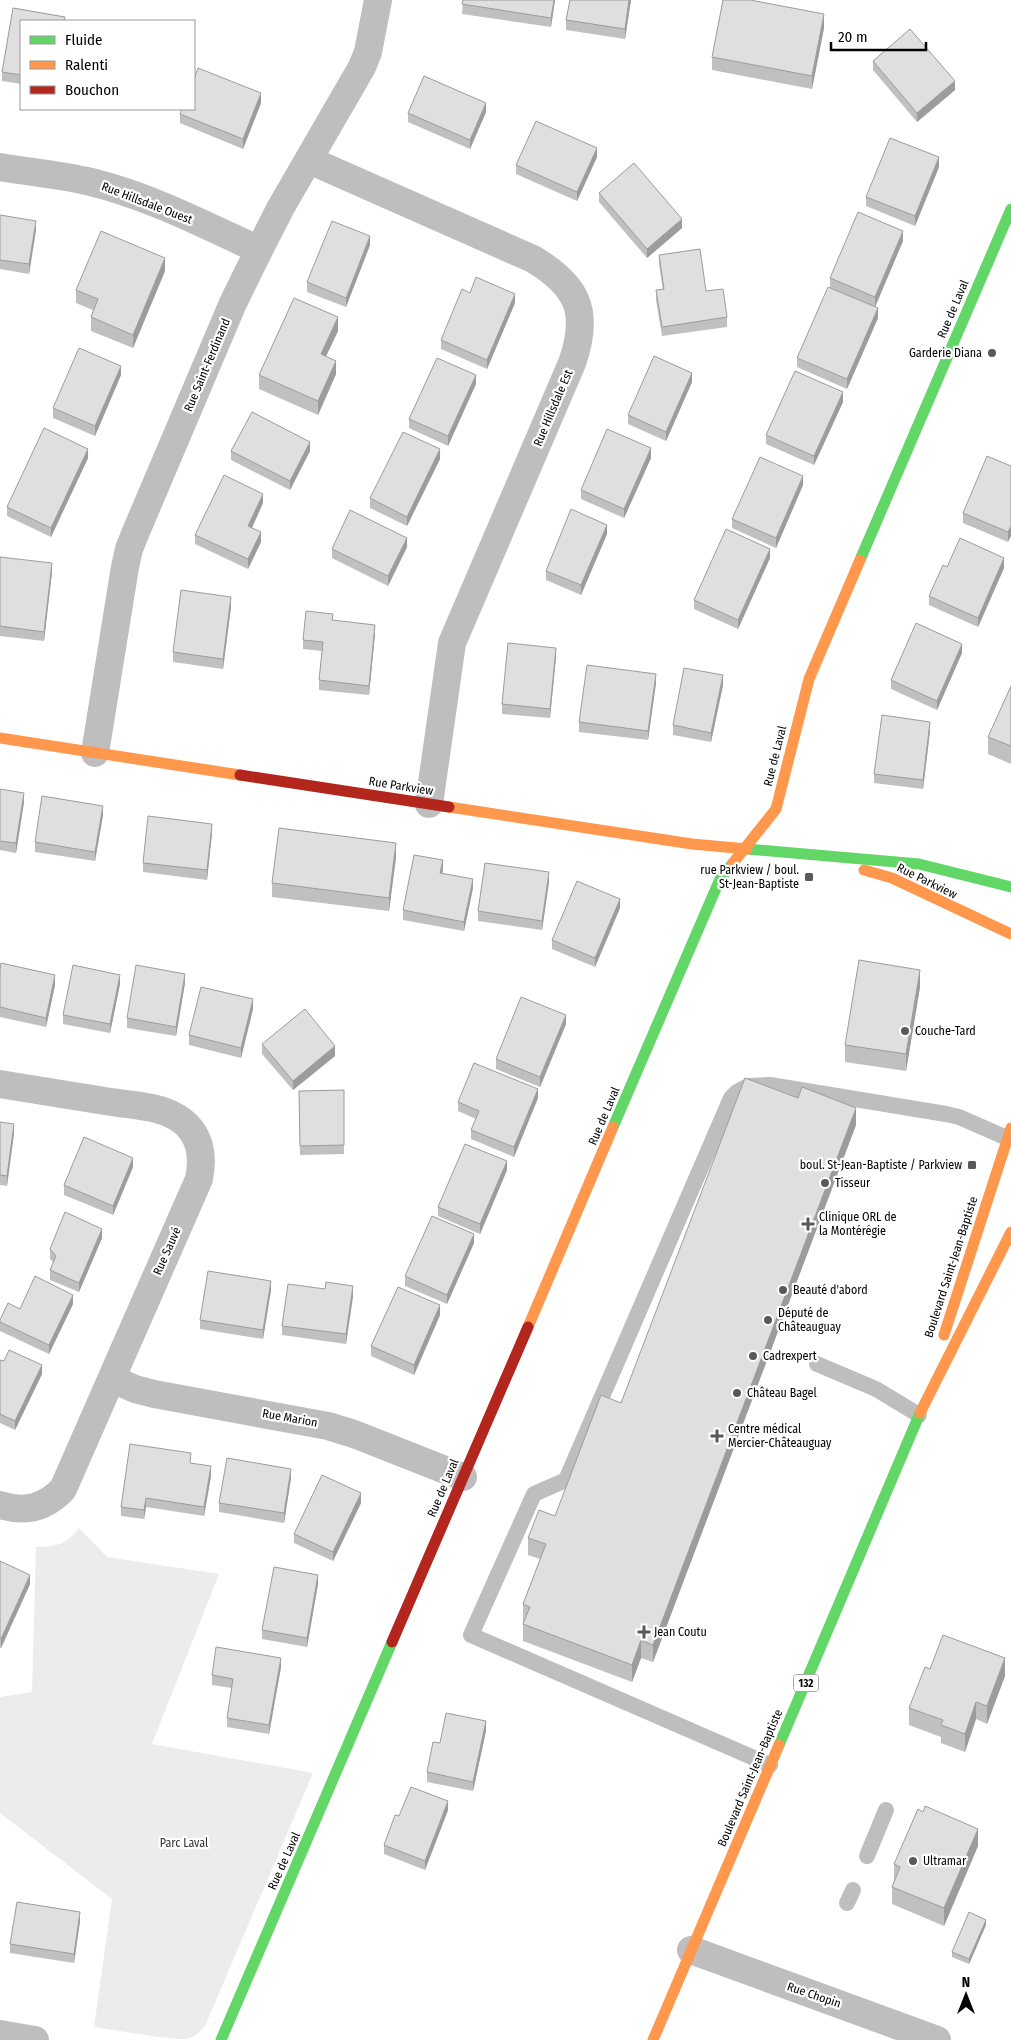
<svg xmlns="http://www.w3.org/2000/svg" width="1011" height="2040" viewBox="0 0 1011 2040" font-family="'Fira Sans Condensed',sans-serif">
	<style>
		.green { fill: #ececec }
		.lines { fill: none; stroke-linecap: round; stroke-linejoin: round }
		.lane { stroke: #bebebe; stroke-width: 16 }
		.street { stroke: #bebebe; stroke-width: 28 }
		.fast { stroke: #63d668; stroke-width: 11 }
		.slow { stroke: #ff974d; stroke-width: 11 }
		.jam { stroke: #b3261e; stroke-width: 11 }
		.wall { fill: #c0c0c0 }
		.shaded-wall { fill: #9c9c9c }
		.building { fill: #dfdfdf; stroke: #9c9c9c }
		.poi-dot { fill: #595959; stroke: #fff; stroke-width: 2 }
		.labels { text-anchor: middle; dominant-baseline: central; stroke-width: 4.5; stroke-linejoin: round; paint-order: stroke }
		.shield { fill: #fff; stroke: #4c4c4c; stroke-width: 1 }
		.shield-label { font-size: 11px; font-weight: bold; fill: #000 }
		.street-label { font-size: 12px; fill: #000; stroke: #fff }
		.poi-label { font-size: 12px; fill: #000; stroke: #fff; text-anchor: start }
		.park-label { font-size: 12px; fill: #333; stroke: #fff }
	</style>
	<rect width="100%" height="100%" fill="#fff"/>
	<path class="green" d="M79 1528 107 1557 219 1574 152 1744 313 1773 205 2026C199 2033 195 2037 187 2039 169 2040 115 2030 94 2027L112 1899 0 1813V1697L32 1692 36 1547C56 1547 67 1544 79 1528Z"/>
	<g class="lines">
		<g class="lane">
			<path d="M817 1364 876 1389 919 1415"/>
			<path d="M770 1765 471 1635 534 1494 566 1480 731 1098 737 1092 748 1086 770 1085 946 1114 959 1117 1007 1138"/>
			<path d="M867 1856 886 1810"/>
			<path d="M847 1903 853 1890"/>
		</g>
		<g class="street">
			<path d="M309 160 533 259C578 286 590 312 572 363L452 643 429 804"/>
			<path d="M0 167C30 172 61 175 91 182 149 196 205 225 259 250"/>
			<path d="M95 753 125 567 129 549 135 534 233 303 259 250 281 207 362 67 368 52 378 0"/>
			<path d="M0 1084C37 1090 74 1096 111 1102 132 1105 159 1106 178 1118 200 1132 204 1155 199 1179L63 1489C45 1508 25 1513 0 1505"/>
			<path d="M112 1379 135 1389 154 1394 328 1426 354 1434 463 1477"/>
			<path d="M691 1950 937 2040"/>
			<path d="M0 2034 35 2040"/>
		</g>
		<g class="fast">
			<path d="M860 560 1011 209"/>
			<path d="M747 849 919 864 1011 887"/>
			<path d="M613 1127 720 879 733 863"/>
			<path d="M779 1745 920 1413"/>
			<path d="M221 2040 392 1642"/>
		</g>
		<g class="slow">
			<path d="M0 738 240 775"/>
			<path d="M449 807 692 844 747 849"/>
			<path d="M733 863 776 809 809 679 860 560"/>
			<path d="M864 870 892 878 1011 934"/>
			<path d="M528 1327 613 1127"/>
			<path d="M944 1335 1011 1128"/>
			<path d="M920 1413 1011 1232"/>
			<path d="M653 2040 779 1745"/>
		</g>
		<g class="jam">
			<path d="M240 775 449 807"/>
			<path d="M392 1642 528 1327"/>
		</g>
	</g>
	<g class="wall">
		<path d="M463 0H555L551 27 462 14Z"/>
		<path d="M570 0H631L625 39 566 30V20Z"/>
		<path d="M13 8 65 17V21H21V84L2 81V72Z"/>
		<path d="M824 28 812 89 712 70V57Z"/>
		<path d="M873 61 955 90 917 122 873 70Z"/>
		<path d="M261 103 243 149 180 123V114Z"/>
		<path d="M486 112 470 149 408 122V113Z"/>
		<path d="M597 157 577 201 516 174V165Z"/>
		<path d="M939 167 915 226 866 206V197Z"/>
		<path d="M599 193 682 228 647 258 599 202Z"/>
		<path d="M0 215 36 230 29 274 0 269Z"/>
		<path d="M903 241 875 307 839 292 878 318 847 389 797 367V358L830 288V278Z"/>
		<path d="M370 245 346 307 307 292V282Z"/>
		<path d="M659 255 727 317V327L662 336 656 300V290H663L659 264Z"/>
		<path d="M165 271 133 348 91 331V317L93 310 76 303V290Z"/>
		<path d="M515 303 487 369 441 349V340Z"/>
		<path d="M338 331 326 356 336 374 318 415 259 389V375Z"/>
		<path d="M121 375 95 436 53 418V408Z"/>
		<path d="M692 382 666 441 628 424V415Z"/>
		<path d="M476 384 448 446 409 428V419Z"/>
		<path d="M843 402 814 465 766 444V435Z"/>
		<path d="M231 451H310L290 490 231 460Z"/>
		<path d="M88 458 51 537 7 516V507Z"/>
		<path d="M651 458 624 518 581 499V490Z"/>
		<path d="M440 459 407 526 370 508V498Z"/>
		<path d="M1011 466 1008 542 963 523V513Z"/>
		<path d="M803 485 776 548 732 528V519Z"/>
		<path d="M263 503 252 528 261 542 248 569 195 544V535Z"/>
		<path d="M607 534 581 595 546 580V571Z"/>
		<path d="M407 547 388 586 332 558V549Z"/>
		<path d="M0 557 52 572 44 641 0 636Z"/>
		<path d="M770 558 738 629 694 609V600Z"/>
		<path d="M1004 568 978 627 929 605V596Z"/>
		<path d="M231 607 223 669 173 662V652Z"/>
		<path d="M333 620 375 634 369 695 319 690V680L322 651 303 649V640Z"/>
		<path d="M962 653 937 710 891 689V680Z"/>
		<path d="M556 657 550 718 502 714V704Z"/>
		<path d="M656 683 648 740 579 732V722Z"/>
		<path d="M723 685 711 742 673 735V725Z"/>
		<path d="M1011 686V764L988 754V737Z"/>
		<path d="M930 731 923 789 874 783V774Z"/>
		<path d="M0 789 24 802 16 853 0 850Z"/>
		<path d="M103 815 95 861 35 852V842Z"/>
		<path d="M212 833 207 880 143 872V863Z"/>
		<path d="M396 857 389 911 272 897V883Z"/>
		<path d="M443 870 442 873 473 888 464 931 403 920V910Z"/>
		<path d="M549 882 542 930 478 921V911Z"/>
		<path d="M620 908 595 967 552 949V940Z"/>
		<path d="M0 970 55 985 46 1027 0 1017Z"/>
		<path d="M185 983 176 1036 127 1028V1018Z"/>
		<path d="M120 984 110 1033 63 1024V1015Z"/>
		<path d="M920 987 906 1071 845 1062V1045Z"/>
		<path d="M253 1009 241 1058 189 1045V1035Z"/>
		<path d="M566 1024 540 1087 496 1069V1059Z"/>
		<path d="M262 1044 335 1056 293 1090 262 1054Z"/>
		<path d="M344 1090V1154L300 1155 299 1091Z"/>
		<path d="M538 1098 514 1157 471 1139V1130L476 1119 458 1111V1102Z"/>
		<path d="M0 1122 14 1133 7 1186 0 1185Z"/>
		<path d="M856 1125 653 1662 641 1658 632 1682 523 1641V1624L524 1622 523 1621V1604L540 1559 528 1555V1538L555 1516 621 1403Z"/>
		<path d="M133 1167 113 1215 64 1195V1185Z"/>
		<path d="M507 1170 480 1234 438 1216V1207Z"/>
		<path d="M102 1238 79 1292 50 1280V1270L53 1262 50 1259V1249Z"/>
		<path d="M474 1243 447 1304 405 1286V1276Z"/>
		<path d="M325 1289 353 1296 346 1344 282 1335V1326Z"/>
		<path d="M271 1290 263 1339 200 1329V1320Z"/>
		<path d="M73 1304 49 1354 0 1331V1322L20 1309Z"/>
		<path d="M440 1315 414 1375 371 1356V1346Z"/>
		<path d="M0 1360 42 1374 15 1430 0 1423Z"/>
		<path d="M191 1463 211 1476 204 1516 146 1507 144 1519 121 1516V1507Z"/>
		<path d="M291 1478 284 1523 219 1512V1503Z"/>
		<path d="M361 1503 333 1561 294 1543V1534Z"/>
		<path d="M0 1561 30 1584 1 1648H0Z"/>
		<path d="M318 1584 307 1647 262 1639V1630Z"/>
		<path d="M281 1667 269 1734 227 1727V1718L232 1688 212 1685V1675Z"/>
		<path d="M930 1669 1005 1676 987 1724 976 1719 965 1752 941 1743V1737L909 1725V1708Z"/>
		<path d="M486 1731 473 1791 427 1782V1772L440 1743Z"/>
		<path d="M448 1810 425 1870 384 1854V1845L399 1816Z"/>
		<path d="M923 1812 978 1846 944 1926 892 1904V1887L894 1882V1864Z"/>
		<path d="M80 1921 74 1963 10 1953V1944Z"/>
		<path d="M986 1925 969 1964 952 1957V1952Z"/>
	</g>
	<g class="shaded-wall">
		<path d="M554 0H555L551 27V18Z"/>
		<path d="M629 0H631L625 39V29Z"/>
		<path d="M824 14V28L812 89V76Z"/>
		<path d="M955 81V90L917 122V113Z"/>
		<path d="M261 93V103L243 149V139Z"/>
		<path d="M486 103V112L470 149V140Z"/>
		<path d="M597 148V157L577 201V192Z"/>
		<path d="M939 157V167L915 226V216Z"/>
		<path d="M682 219V228L647 258V249Z"/>
		<path d="M36 221V230L29 274V264Z"/>
		<path d="M903 231V241L875 307V297Z"/>
		<path d="M370 236V245L346 307V298Z"/>
		<path d="M165 258V271L133 348V335Z"/>
		<path d="M515 294V303L487 369V360Z"/>
		<path d="M878 308V318L847 389V379Z"/>
		<path d="M338 317V331L321 367V354Z"/>
		<path d="M336 361V374L318 415V401Z"/>
		<path d="M121 366V375L95 436V426Z"/>
		<path d="M692 373V382L666 441V432Z"/>
		<path d="M476 375V384L448 446V436Z"/>
		<path d="M843 392V402L814 465V456Z"/>
		<path d="M310 442V451L290 490V481Z"/>
		<path d="M651 448V458L624 518V509Z"/>
		<path d="M88 449V458L51 537V528Z"/>
		<path d="M440 449V459L407 526V517Z"/>
		<path d="M803 476V485L776 548V538Z"/>
		<path d="M263 494V503L248 536V526Z"/>
		<path d="M607 525V534L581 595V585Z"/>
		<path d="M1011 526V536L1008 542V532Z"/>
		<path d="M261 532V542L248 569V559Z"/>
		<path d="M407 538V547L388 586V576Z"/>
		<path d="M770 549V558L738 629V620Z"/>
		<path d="M1004 558V568L978 627V618Z"/>
		<path d="M52 563V572L44 641V632Z"/>
		<path d="M231 597V607L223 669V659Z"/>
		<path d="M375 625V634L369 695V686Z"/>
		<path d="M962 644V653L937 710V701Z"/>
		<path d="M556 648V657L550 718V709Z"/>
		<path d="M656 674V683L648 740V731Z"/>
		<path d="M723 675V685L711 742V733Z"/>
		<path d="M930 722V731L923 789V780Z"/>
		<path d="M24 793V802L16 853V843Z"/>
		<path d="M103 806V815L95 861V852Z"/>
		<path d="M212 824V833L207 880V870Z"/>
		<path d="M396 843V857L389 911V898Z"/>
		<path d="M443 860V870L440 882V873Z"/>
		<path d="M549 872V882L542 930V921Z"/>
		<path d="M473 879V888L464 931V922Z"/>
		<path d="M620 899V908L595 967V958Z"/>
		<path d="M920 970V987L906 1071V1054Z"/>
		<path d="M185 974V983L176 1036V1027Z"/>
		<path d="M55 975V985L46 1027V1018Z"/>
		<path d="M120 975V984L110 1033V1024Z"/>
		<path d="M253 999V1009L241 1058V1048Z"/>
		<path d="M566 1015V1024L540 1087V1077Z"/>
		<path d="M335 1046V1056L293 1090V1081Z"/>
		<path d="M538 1089V1098L514 1157V1147Z"/>
		<path d="M856 1108V1125L653 1662V1645Z"/>
		<path d="M14 1124V1133L7 1186V1176Z"/>
		<path d="M133 1158V1167L113 1215V1206Z"/>
		<path d="M507 1161V1170L480 1234V1224Z"/>
		<path d="M102 1229V1238L79 1292V1283Z"/>
		<path d="M474 1234V1243L447 1304V1295Z"/>
		<path d="M271 1281V1290L263 1339V1330Z"/>
		<path d="M353 1286V1296L346 1344V1334Z"/>
		<path d="M73 1295V1304L49 1354V1345Z"/>
		<path d="M440 1305V1315L414 1375V1365Z"/>
		<path d="M42 1365V1374L15 1430V1421Z"/>
		<path d="M211 1466V1476L204 1516V1507Z"/>
		<path d="M291 1469V1478L284 1523V1513Z"/>
		<path d="M361 1493V1503L333 1561V1552Z"/>
		<path d="M146 1498V1507L144 1519V1510Z"/>
		<path d="M30 1575V1584L1 1648V1639Z"/>
		<path d="M318 1575V1584L307 1647V1638Z"/>
		<path d="M641 1640V1658L632 1682V1665Z"/>
		<path d="M281 1658V1667L269 1734V1725Z"/>
		<path d="M1005 1658V1676L987 1724V1706Z"/>
		<path d="M976 1702V1719L965 1752V1734Z"/>
		<path d="M486 1721V1731L473 1791V1782Z"/>
		<path d="M448 1801V1810L425 1870V1861Z"/>
		<path d="M978 1829V1846L944 1926V1908Z"/>
		<path d="M80 1912V1921L74 1963V1954Z"/>
		<path d="M986 1920V1925L969 1964V1959Z"/>
	</g>
	<g class="building">
		<path d="M463 0H554L551 18 462 4Z"/>
		<path d="M570 0H629L625 29 566 20Z"/>
		<path d="M723 0H750L824 14 812 76 712 57Z"/>
		<path d="M13 8 65 17 64 21H21V75L2 72Z"/>
		<path d="M910 29 955 81 917 113 873 61Z"/>
		<path d="M198 68 261 93 243 139 180 114 182 109H194V79Z"/>
		<path d="M424 76 486 103 470 140 408 113Z"/>
		<path d="M536 121 597 148 577 192 516 165Z"/>
		<path d="M890 138 939 157 915 216 866 197Z"/>
		<path d="M634 163 682 219 647 249 599 193Z"/>
		<path d="M858 212 903 231 875 297 830 278Z"/>
		<path d="M0 215 36 221 29 264 0 260Z"/>
		<path d="M332 221 370 236 346 298 307 282Z"/>
		<path d="M101 231 165 258 133 335 91 317 98 299 76 290Z"/>
		<path d="M700 249 706 291 723 289 727 317 662 327 656 290 664 289 659 255Z"/>
		<path d="M476 277 515 294 487 360 441 340 462 289 470 293Z"/>
		<path d="M828 287 878 308 847 379 797 358Z"/>
		<path d="M294 298 338 317 321 354 336 361 318 401 259 375Z"/>
		<path d="M79 348 121 366 95 426 53 408Z"/>
		<path d="M654 356 692 373 666 432 628 415Z"/>
		<path d="M437 358 476 375 448 436 409 419Z"/>
		<path d="M795 371 843 392 814 456 766 435Z"/>
		<path d="M252 412 310 442 290 481 231 451Z"/>
		<path d="M44 428 88 449 51 528 7 507Z"/>
		<path d="M607 429 651 448 624 509 581 490Z"/>
		<path d="M403 432 440 449 407 517 370 498Z"/>
		<path d="M987 456 1011 466V526L1008 532 963 513Z"/>
		<path d="M760 457 803 476 776 538 732 519Z"/>
		<path d="M224 475 263 494 248 526 261 532 248 559 195 535Z"/>
		<path d="M571 509 607 525 581 585 546 571Z"/>
		<path d="M350 510 407 538 388 576 332 549Z"/>
		<path d="M726 529 770 549 738 620 694 600Z"/>
		<path d="M960 538 1004 558 978 618 929 596 943 565 947 567Z"/>
		<path d="M0 557 52 563 44 632 0 626Z"/>
		<path d="M181 590 231 597 223 659 173 652Z"/>
		<path d="M306 611 333 614 332 620 375 625 369 686 319 680 323 642 303 640Z"/>
		<path d="M916 623 962 644 937 701 891 680Z"/>
		<path d="M508 643 556 648 550 709 502 704Z"/>
		<path d="M587 665 656 674 648 731 579 722Z"/>
		<path d="M684 668 723 675 711 733 673 725Z"/>
		<path d="M1011 686V746L988 737Z"/>
		<path d="M882 715 930 722 923 780 874 774Z"/>
		<path d="M0 789 24 793 16 843 0 841Z"/>
		<path d="M42 796 103 806 95 852 35 842Z"/>
		<path d="M148 816 212 824 207 870 143 863Z"/>
		<path d="M279 828 396 843 389 898 272 883Z"/>
		<path d="M414 855 443 860 440 873 473 879 464 922 403 910Z"/>
		<path d="M485 863 549 872 542 921 478 911Z"/>
		<path d="M577 881 620 899 595 958 552 940Z"/>
		<path d="M859 960 920 970 906 1054 845 1045Z"/>
		<path d="M1 963 55 975 46 1018 0 1007V970Z"/>
		<path d="M73 965 120 975 110 1024 63 1015Z"/>
		<path d="M136 965 185 974 176 1027 127 1018Z"/>
		<path d="M201 987 253 999 241 1048 189 1035Z"/>
		<path d="M521 997 566 1015 540 1077 496 1059Z"/>
		<path d="M305 1009 335 1046 293 1081 262 1044Z"/>
		<path d="M474 1063 538 1089 514 1147 471 1130 479 1111 458 1102Z"/>
		<path d="M745 1078 798 1098 802 1087 856 1108 653 1645 641 1640 632 1665 523 1624 530 1607 523 1604 546 1544 528 1538 539 1510 555 1516 601 1395 621 1403Z"/>
		<path d="M344 1090V1145L300 1146 299 1091Z"/>
		<path d="M0 1122 14 1124 7 1176 0 1175Z"/>
		<path d="M84 1137 133 1158 113 1206 64 1185Z"/>
		<path d="M465 1144 507 1161 480 1224 438 1207Z"/>
		<path d="M65 1212 102 1229 79 1283 50 1270 56 1256 50 1249Z"/>
		<path d="M432 1216 474 1234 447 1295 405 1276Z"/>
		<path d="M208 1271 271 1281 263 1330 200 1320Z"/>
		<path d="M35 1276 73 1295 49 1345 0 1322V1320L8 1303 20 1309Z"/>
		<path d="M326 1282 353 1286 346 1334 282 1326 288 1284 325 1289Z"/>
		<path d="M398 1287 440 1305 414 1365 371 1346Z"/>
		<path d="M9 1350 42 1365 15 1421 0 1414V1360L4 1361Z"/>
		<path d="M130 1444 191 1453 190 1463 211 1466 204 1507 146 1498 144 1510 121 1507Z"/>
		<path d="M227 1458 291 1469 284 1513 219 1503Z"/>
		<path d="M322 1475 361 1493 333 1552 294 1534Z"/>
		<path d="M0 1561 30 1575 1 1639 0 1638Z"/>
		<path d="M274 1567 318 1575 307 1638 262 1630Z"/>
		<path d="M943 1635 1005 1658 987 1706 976 1702 965 1734 941 1725 943 1720 909 1708 925 1667 930 1669Z"/>
		<path d="M216 1647 281 1658 269 1725 227 1718 233 1679 212 1675Z"/>
		<path d="M446 1713 486 1721 473 1782 427 1772 433 1742 440 1743Z"/>
		<path d="M411 1787 448 1801 425 1861 384 1845 395 1815 399 1816Z"/>
		<path d="M925 1806 978 1829 944 1908 892 1887 900 1867 894 1864 918 1809 923 1812Z"/>
		<path d="M17 1902 80 1912 74 1954 10 1944Z"/>
		<path d="M969 1912 986 1920 969 1959 952 1952Z"/>
	</g>
	<g class="poi-dot">
		<circle cx="992" cy="353" r="5"/>
		<rect x="804" y="872" width="10" height="10" rx="2.5"/>
		<circle cx="905" cy="1031" r="5"/>
		<rect x="967" y="1160" width="10" height="10" rx="2.5"/>
		<circle cx="825" cy="1183" r="5"/>
		<path d="M805.5 1216.5h5v5h5v5h-5v5h-5v-5h-5v-5h5z"/>
		<circle cx="783" cy="1290" r="5"/>
		<circle cx="768" cy="1320" r="5"/>
		<circle cx="753" cy="1356" r="5"/>
		<circle cx="737" cy="1393" r="5"/>
		<path d="M714.5 1428.5h5v5h5v5h-5v5h-5v-5h-5v-5h5z"/>
		<path d="M641.5 1624.5h5v5h5v5h-5v5h-5v-5h-5v-5h5z"/>
		<circle cx="913" cy="1861" r="5"/>
	</g>
	<g class="labels">
		<rect class="shield" x="793.5" y="1674.5" width="25" height="17" rx="4"/>
		<g class="shield-label">
			<text x="806" y="1683">132</text>
		</g>
		<g class="street-label">
			<text transform="translate(147 203) rotate(21)">Rue Hillsdale Ouest</text>
			<text transform="translate(953 309) rotate(-67)">Rue de Laval</text>
			<text transform="translate(207 365) rotate(-67)">Rue Saint-Ferdinand</text>
			<text transform="translate(553 408) rotate(-67)">Rue Hillsdale Est</text>
			<text transform="translate(775 756) rotate(-76)">Rue de Laval</text>
			<text transform="translate(401 786) rotate(9)">Rue Parkview</text>
			<text transform="translate(927 881) rotate(26)">Rue Parkview</text>
			<text transform="translate(604 1116) rotate(-67)">Rue de Laval</text>
			<text transform="translate(167 1251) rotate(-66)">Rue Sauvé</text>
			<text transform="translate(951 1267) rotate(-72)">Boulevard Saint-Jean-Baptiste</text>
			<text transform="translate(290 1418) rotate(10)">Rue Marion</text>
			<text transform="translate(443 1488) rotate(-67)">Rue de Laval</text>
			<text transform="translate(750 1778) rotate(-67)">Boulevard Saint-Jean-Baptiste</text>
			<text transform="translate(284 1861) rotate(-66)">Rue de Laval</text>
			<text transform="translate(814 1995) rotate(19)">Rue Chopin</text>
		</g>
		<g class="poi-label">
			<text x="982" y="353" text-anchor="end">Garderie Diana</text>
			<text x="799" y="870" text-anchor="end">rue Parkview / boul.<tspan x="799" dy="14">St-Jean-Baptiste</tspan></text>
			<text x="915" y="1031">Couche-Tard</text>
			<text x="962" y="1165" text-anchor="end">boul. St-Jean-Baptiste / Parkview</text>
			<text x="835" y="1183">Tisseur</text>
			<text x="819" y="1217">Clinique ORL de<tspan x="819" dy="14">la Montérégie</tspan></text>
			<text x="793" y="1290">Beauté d'abord</text>
			<text x="778" y="1313">Député de<tspan x="778" dy="14">Châteauguay</tspan></text>
			<text x="763" y="1356">Cadrexpert</text>
			<text x="747" y="1393">Château Bagel</text>
			<text x="728" y="1429">Centre médical<tspan x="728" dy="14">Mercier-Châteauguay</tspan></text>
			<text x="654" y="1632">Jean Coutu</text>
			<text x="923" y="1861">Ultramar</text>
		</g>
		<g class="park-label">
			<text x="184" y="1843">Parc Laval</text>
		</g>
	</g>
	<rect x="20" y="20" width="175" height="90" fill="#ffffff" stroke="#999999"/>
	<rect x="30" y="36" width="25" height="8" fill="#63d668" stroke="#999999"/>
	<text x="65" y="45" font-size="15" fill="#000000">Fluide</text>
	<rect x="30" y="61" width="25" height="8" fill="#ff974d" stroke="#999999"/>
	<text x="65" y="70" font-size="15" fill="#000000">Ralenti</text>
	<rect x="30" y="86" width="25" height="8" fill="#b3261e" stroke="#999999"/>
	<text x="65" y="95" font-size="15" fill="#000000">Bouchon</text>
	<g transform="translate(966 1995)" stroke="#ffffff" stroke-width="4" paint-order="stroke">
	<path d="M0-4L9 19L0 12L-9 19Z" fill="#000000"/>
	<text y="-8" font-size="14" font-weight="bold" text-anchor="middle" fill="#000000">N</text>
	</g>
	<path d="M831 42v8h95v-8" fill="none" stroke="#000000" stroke-width="2.5"/>
	<text x="838" y="42" font-size="15" fill="#000000" stroke="#ffffff" stroke-width="4" paint-order="stroke">20 m</text>
</svg>
